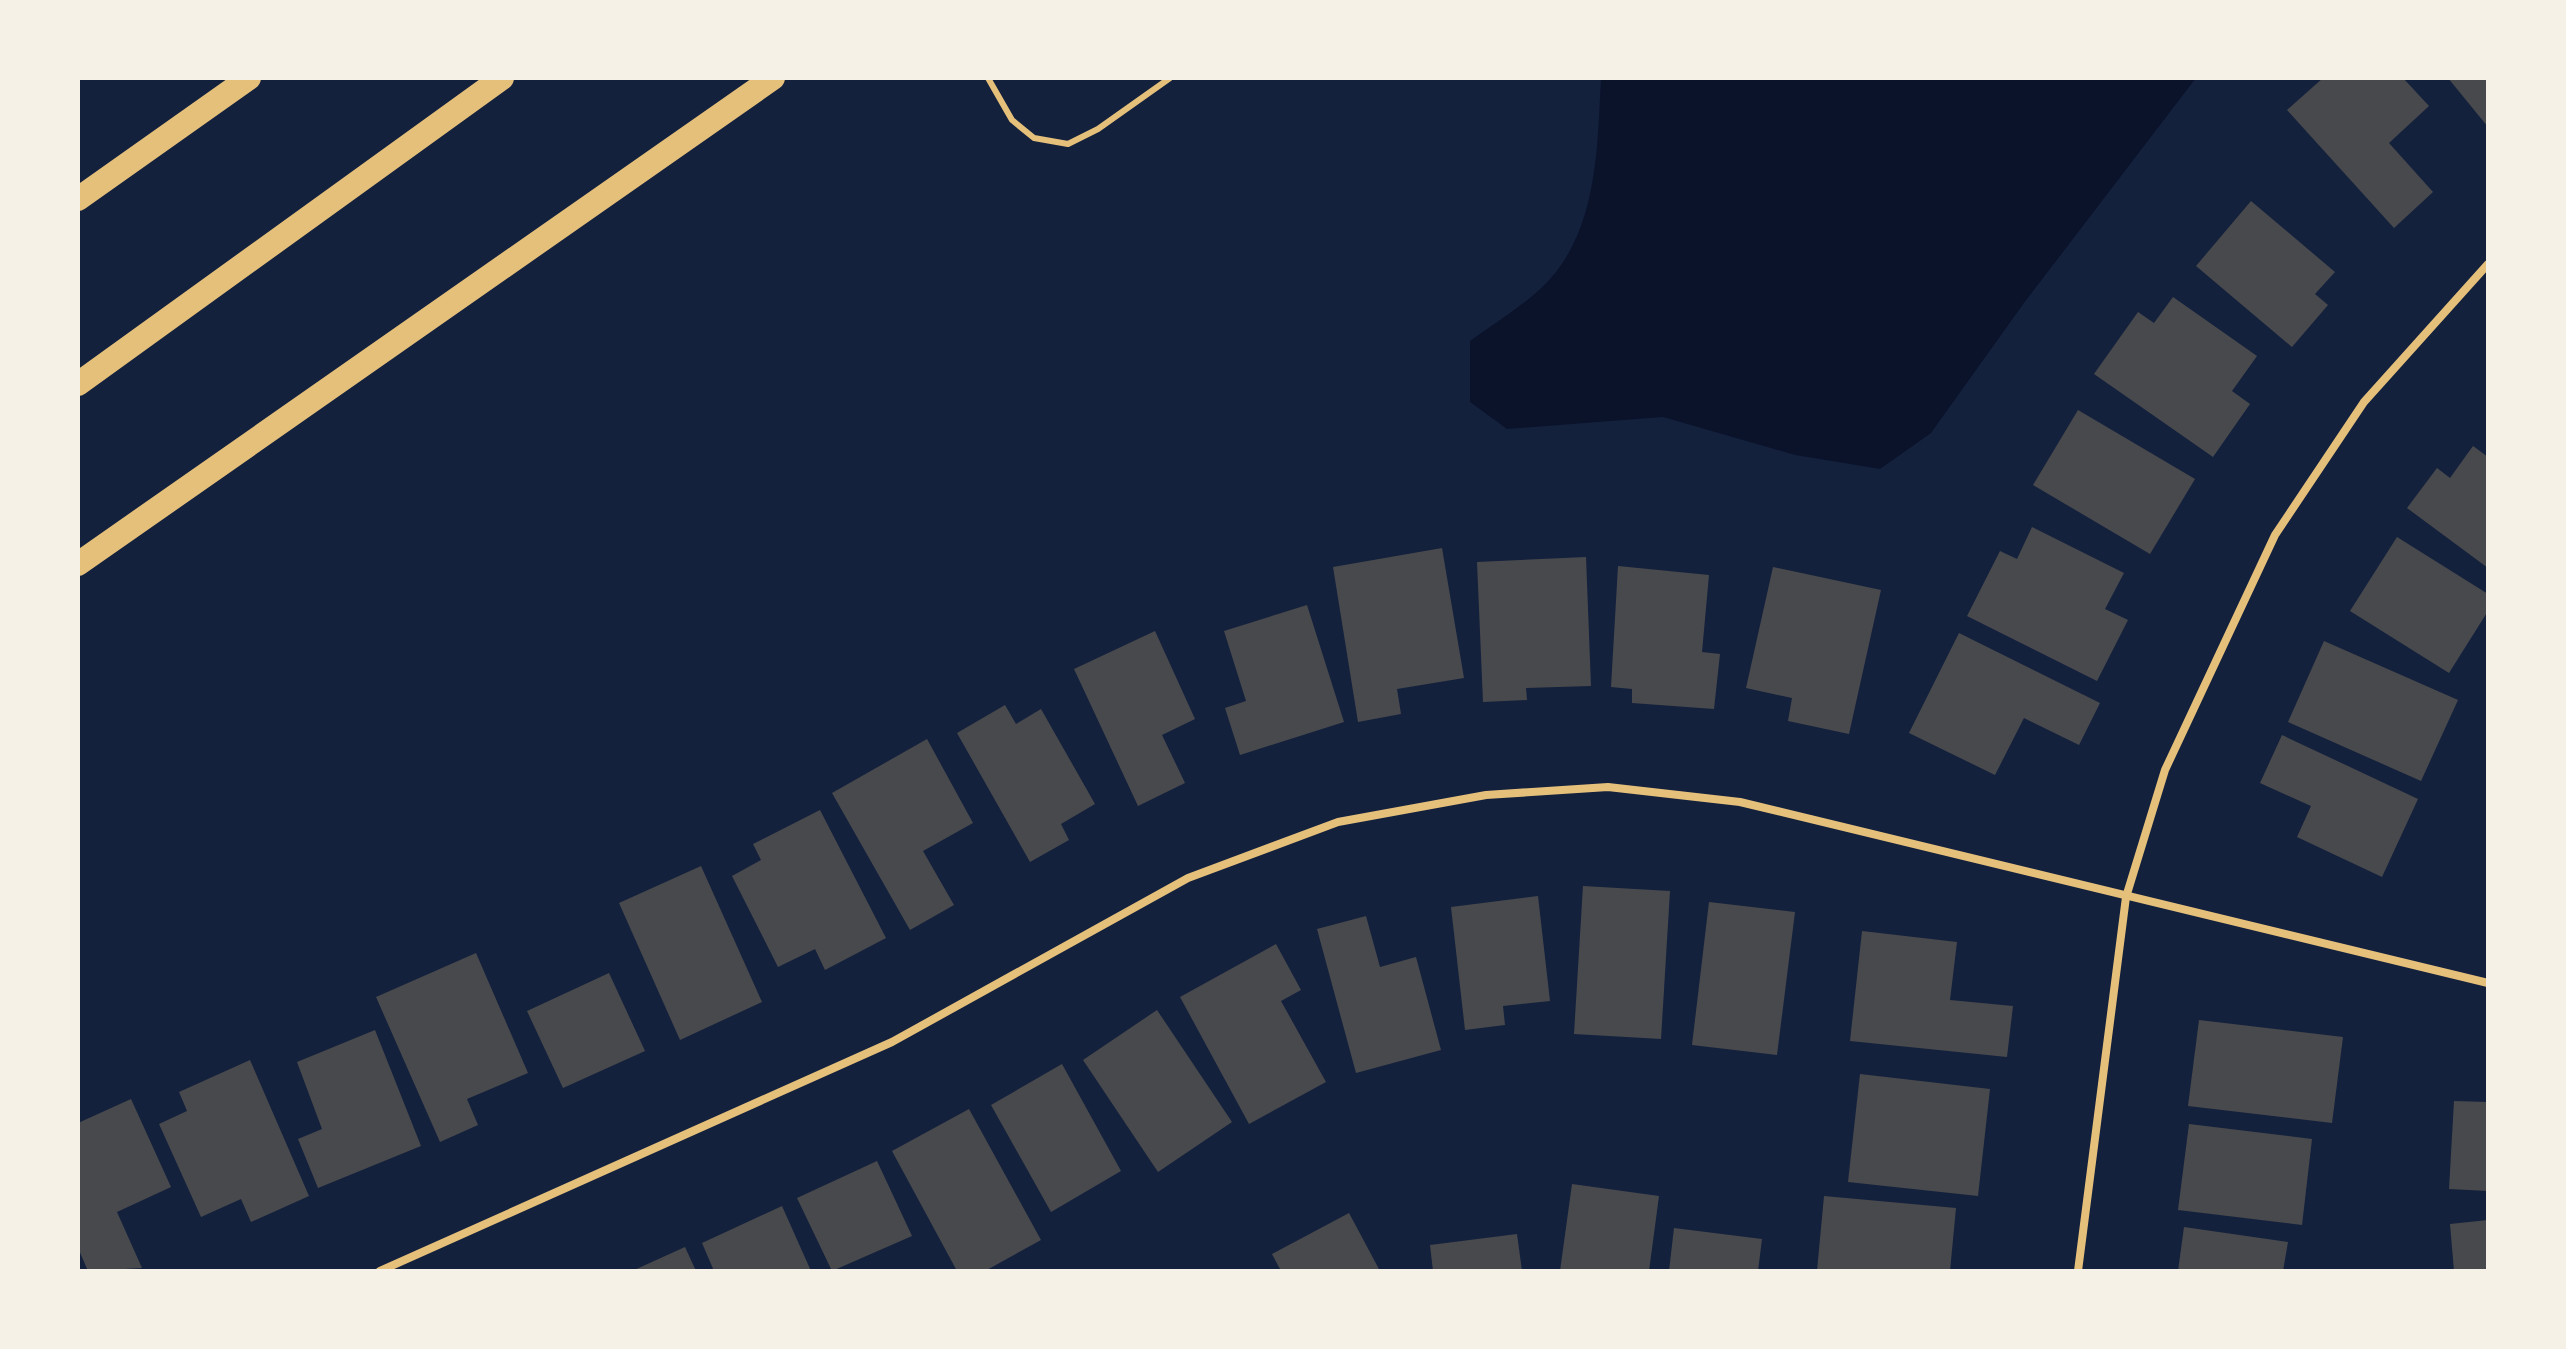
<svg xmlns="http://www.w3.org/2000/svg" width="2566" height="1349" viewBox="0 0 2566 1349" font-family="'Times New Roman',serif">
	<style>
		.water { fill: #0b132b }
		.building { fill: #48494c }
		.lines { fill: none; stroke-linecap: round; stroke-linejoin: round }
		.service { stroke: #e5c07b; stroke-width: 6 }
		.minor { stroke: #e5c07b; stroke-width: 8 }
		.motorway { stroke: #e5c07b; stroke-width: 24 }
	</style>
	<rect width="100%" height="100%" fill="#14213d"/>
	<path class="water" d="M1601 78H2196L2024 303 1931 433 1880 469 1795 455 1663 417 1507 429 1470 402V341C1493 324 1518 309 1539 290 1598 237 1597 150 1601 78Z"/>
	<g class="building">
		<path d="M2323 78H2403L2429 106 2389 143 2433 192 2394 228 2287 110Z"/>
		<path d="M2448 78H2488V127Z"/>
		<path d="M2251 201 2335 272 2315 294 2328 305 2292 347 2196 266Z"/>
		<path d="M2173 297 2257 356 2232 391 2250 404 2213 457 2094 374 2138 312 2154 323Z"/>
		<path d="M2078 410 2195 479 2150 554 2033 485Z"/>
		<path d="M2473 446 2488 457V568L2407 508 2437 468 2450 478Z"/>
		<path d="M2032 527 2124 573 2105 609 2128 620 2097 681 1967 616 2000 551 2017 559Z"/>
		<path d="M2397 537 2488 594V611L2449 673 2350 611Z"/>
		<path d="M1442 548 1464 678 1397 689 1401 714 1358 722 1333 567Z"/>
		<path d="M1586 557 1591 686 1526 688 1527 700 1483 702 1477 562Z"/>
		<path d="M1618 566 1709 575 1702 652 1720 654 1714 709 1632 703V689L1611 687Z"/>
		<path d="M1773 567 1881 590 1849 734 1788 721 1792 698 1746 688Z"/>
		<path d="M1307 605 1344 722 1240 755 1225 708 1246 701 1224 631Z"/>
		<path d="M1155 631 1195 719 1162 735 1185 783 1138 806 1074 669Z"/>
		<path d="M1959 633 2100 703 2079 745 2024 718 1995 775 1909 733Z"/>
		<path d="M2324 641 2458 700 2421 781 2288 722Z"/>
		<path d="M1005 705 1016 724 1041 709 1095 804 1061 824 1069 840 1030 862 957 733Z"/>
		<path d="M2282 735 2418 799 2382 877 2297 837 2311 806 2260 783Z"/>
		<path d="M927 739 973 823 923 851 954 905 910 930 832 793Z"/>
		<path d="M820 810 886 938 825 970 815 949 778 967 732 876 761 860 753 844Z"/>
		<path d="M701 866 762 1002 680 1040 619 903Z"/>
		<path d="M1583 886 1670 891 1661 1039 1574 1034Z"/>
		<path d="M1538 896 1550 1001 1503 1006 1505 1025 1465 1030 1451 907Z"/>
		<path d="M1709 902 1795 912 1777 1055 1692 1045Z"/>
		<path d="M1366 916 1380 967 1416 957 1441 1050 1356 1073 1317 929Z"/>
		<path d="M1862 931 1957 942 1950 1000 2013 1006 2007 1057 1850 1041Z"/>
		<path d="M1276 944 1301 990 1281 1001 1326 1082 1249 1124 1180 997Z"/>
		<path d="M476 953 528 1073 467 1099 478 1125 440 1142 376 997Z"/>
		<path d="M609 973 645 1051 563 1088 527 1011Z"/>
		<path d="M1157 1010 1232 1122 1158 1172 1083 1060Z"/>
		<path d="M2199 1020 2343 1037 2332 1123 2188 1106Z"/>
		<path d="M375 1030 421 1146 318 1188 298 1139 322 1129 297 1062Z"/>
		<path d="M250 1060 309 1196 251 1222 241 1199 201 1217 159 1124 187 1111 179 1092Z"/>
		<path d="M1062 1064 1121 1171 1051 1212 991 1105Z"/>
		<path d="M1860 1074 1990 1089 1978 1196 1848 1182Z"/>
		<path d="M131 1099 171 1187 117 1212 142 1268 88 1271 78 1248V1123Z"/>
		<path d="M2454 1101 2488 1102V1191L2449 1189Z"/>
		<path d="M969 1109 1041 1240 985 1271H957L892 1151Z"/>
		<path d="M2189 1124 2312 1139 2302 1225 2178 1210Z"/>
		<path d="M877 1161 912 1236 832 1271 797 1198Z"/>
		<path d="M1572 1184 1659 1196 1649 1271H1560Z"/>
		<path d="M1824 1196 1956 1208 1950 1271H1817Z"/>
		<path d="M782 1206 811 1271H714L702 1243Z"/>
		<path d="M1349 1213 1380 1271H1281L1272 1254Z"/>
		<path d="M2488 1220V1271H2454L2450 1224Z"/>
		<path d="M2184 1227 2288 1242 2283 1271H2178Z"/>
		<path d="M1674 1228 1762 1239 1758 1271H1669Z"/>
		<path d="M1517 1234 1522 1271H1433L1430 1245Z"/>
		<path d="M685 1247 696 1271H632Z"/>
	</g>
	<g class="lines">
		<path class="service" d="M988 78 1012 120 1034 138 1068 144 1098 129 1170 78"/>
		<g class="minor">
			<path d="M380 1271 892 1042 1188 878 1338 822 1486 795 1608 787 1740 802 2488 983"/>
			<path d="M2078 1271 2126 897 2165 770 2275 535 2364 402 2488 264"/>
		</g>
		<g class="motorway">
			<path d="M78 199 249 78"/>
			<path d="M78 384 502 78"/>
			<path d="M78 564 773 78"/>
		</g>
	</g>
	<rect width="2566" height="1349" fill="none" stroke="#f6f1e7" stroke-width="160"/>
</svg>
